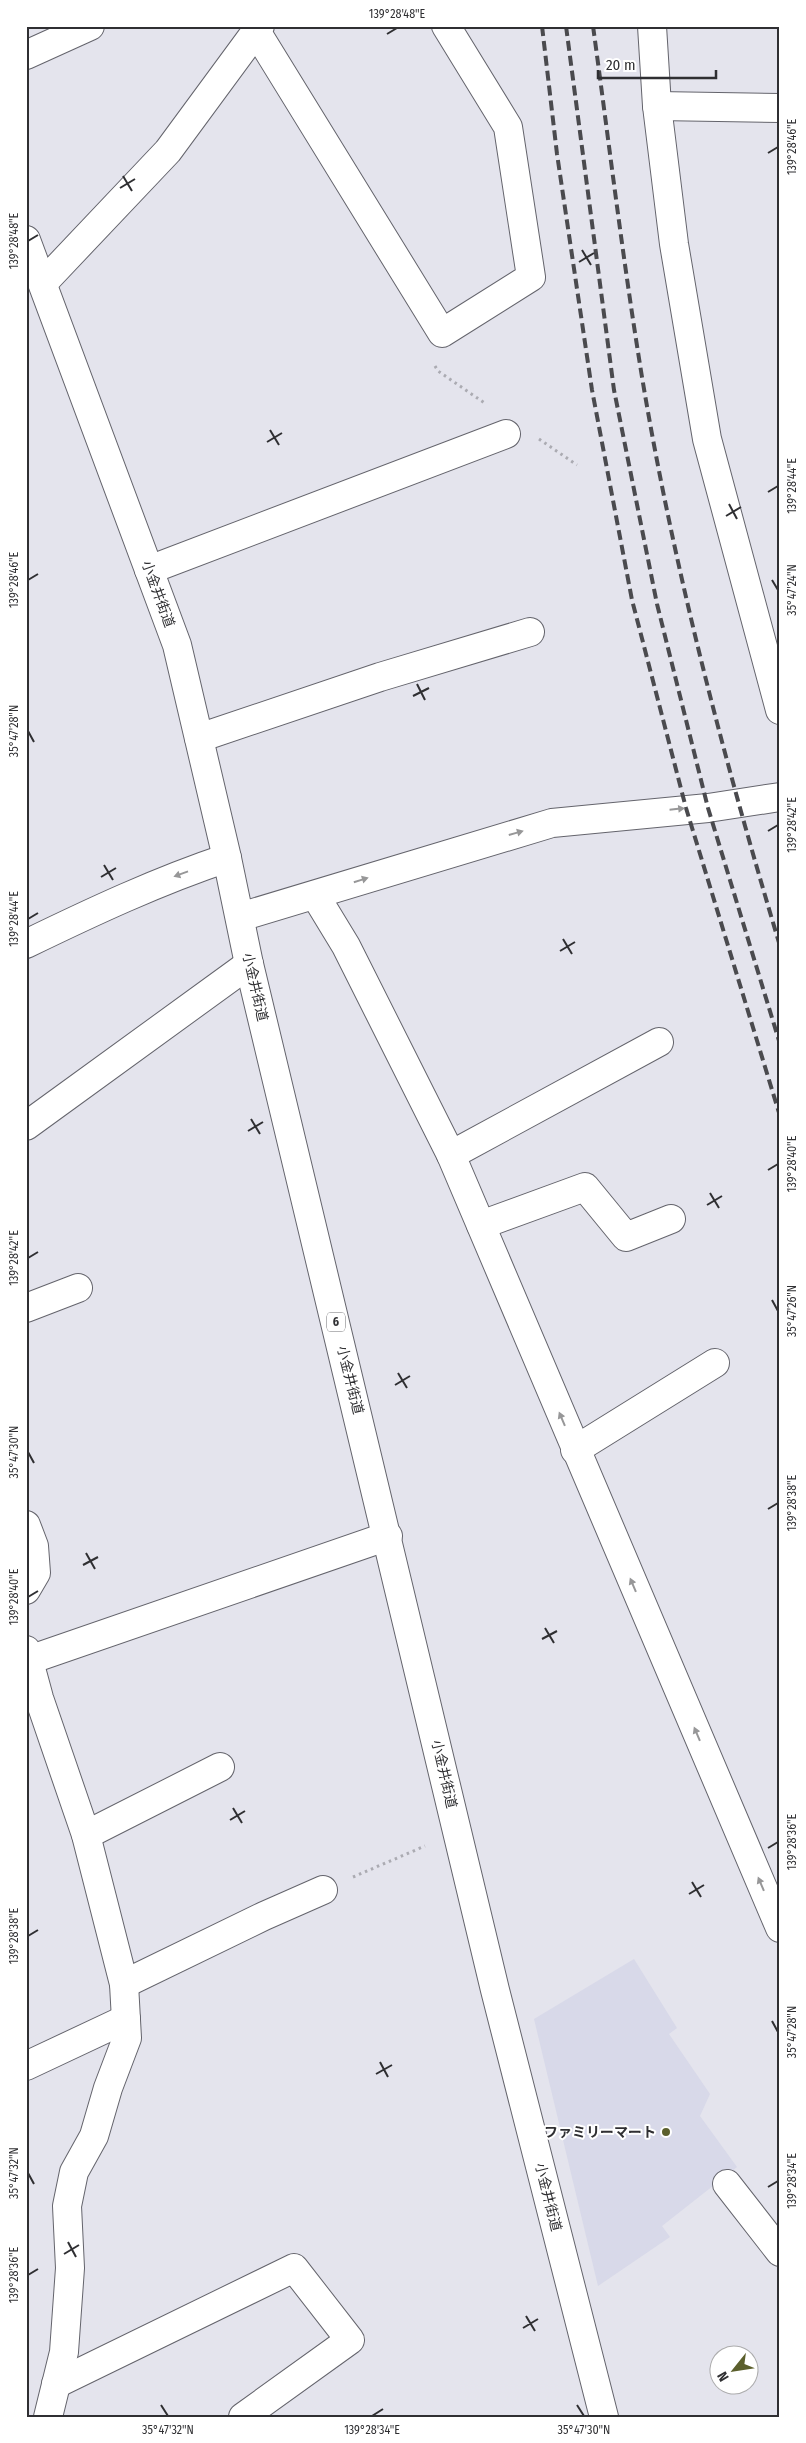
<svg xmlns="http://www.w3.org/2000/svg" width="806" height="2443" viewBox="0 0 806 2443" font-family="'Fira Sans Condensed','Noto Sans JP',sans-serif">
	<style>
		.built { fill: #d8d9e9 }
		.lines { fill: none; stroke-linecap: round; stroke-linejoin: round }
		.minor-casing { stroke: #64646c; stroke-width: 30 }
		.major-casing { stroke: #64646c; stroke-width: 30 }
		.path { stroke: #ababb2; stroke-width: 3; stroke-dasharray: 2.5 4; stroke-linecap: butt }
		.minor { stroke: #fff; stroke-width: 28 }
		.major { stroke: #fff; stroke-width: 28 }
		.rail { stroke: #4a4a4e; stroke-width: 4; stroke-dasharray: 10 5; stroke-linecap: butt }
		.oneway { fill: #979798 }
		.ticks { fill: none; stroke: #2f2f32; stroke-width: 2 }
		.poi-dot { fill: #5b5f2c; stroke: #fff; stroke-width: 2 }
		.labels { text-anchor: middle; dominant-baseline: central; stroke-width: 4; stroke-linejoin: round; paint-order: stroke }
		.shield { fill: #fff; stroke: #6d6d70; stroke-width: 1 }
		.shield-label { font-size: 12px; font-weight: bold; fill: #2f2f32 }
		.street-label { font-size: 14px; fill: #2f2f32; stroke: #fff }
		.poi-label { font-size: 14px; font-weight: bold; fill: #2f2f32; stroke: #fff; text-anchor: end }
		.neatline { fill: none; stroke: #2f2f32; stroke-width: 2 }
		.ticks-label { font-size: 12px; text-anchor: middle; fill: #2f2f32 }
	</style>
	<rect width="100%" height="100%" fill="#e4e4ed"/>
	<path class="built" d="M634 1959 677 2028 669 2034 710 2094 700 2116 737 2167 662 2226 670 2237 598 2286 534 2019Z"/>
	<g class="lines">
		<g class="minor-casing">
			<g id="minor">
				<path d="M652 26 657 106 674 244 707 439 780 710"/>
				<path d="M256 31 442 333 531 277 508 127 446 26"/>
				<path d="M26 55 90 26"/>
				<path d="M657 106 780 108"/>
				<path d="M43 283 168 151 260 26"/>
				<path d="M149 570 506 434"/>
				<path d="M199 738 380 677 530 632"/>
				<path d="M315 895 346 946 451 1155 780 1928"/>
				<path d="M240 917 552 823 708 808 780 797"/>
				<path d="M26 944C92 912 158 881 227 858"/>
				<path d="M26 1126 249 964"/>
				<path d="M451 1155 659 1042"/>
				<path d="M481 1225 585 1187 626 1237 671 1219"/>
				<path d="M26 1308 78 1288"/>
				<path d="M575 1450 715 1363"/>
				<path d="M26 1525 34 1546 36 1573 26 1590"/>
				<path d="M26 1650 39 1698 86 1835 124 1984 127 2038 108 2088 94 2136 74 2172 67 2206 70 2268 64 2352 48 2417"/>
				<path d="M29 1660 388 1536"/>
				<path d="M86 1835 220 1767"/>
				<path d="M124 1984 264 1916 323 1890"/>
				<path d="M26 2066 126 2019"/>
				<path d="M727 2184 780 2252"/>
				<path d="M56 2384 294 2268 350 2340 243 2417"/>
			</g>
		</g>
		<g class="major-casing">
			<path id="major" d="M26 240 177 645 227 858 249 964 495 1990 604 2417"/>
		</g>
		<g class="path">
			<path d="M435 366 438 371 486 404"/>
			<path d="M539 439 577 465"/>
			<path d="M353 1877 425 1846"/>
		</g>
		<use href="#minor" class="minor"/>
		<use href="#major" class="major"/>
		<g class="rail">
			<path d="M542 26 557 154 592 390 632 600 686 808 780 1116"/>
			<path d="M566 26 614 390 657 604 708 808 780 1044"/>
			<path d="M593 26C609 143 623 261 642 377 674 570 724 759 780 946"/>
		</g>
	</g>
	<defs><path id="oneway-solid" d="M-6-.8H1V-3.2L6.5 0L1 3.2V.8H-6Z" transform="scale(1.25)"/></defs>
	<g class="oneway">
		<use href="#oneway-solid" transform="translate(677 809) rotate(-6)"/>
		<use href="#oneway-solid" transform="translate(516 833) rotate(-16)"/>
		<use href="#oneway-solid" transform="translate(181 874) rotate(160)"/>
		<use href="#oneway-solid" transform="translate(361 880) rotate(-17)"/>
		<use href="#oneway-solid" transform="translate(562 1419) rotate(-113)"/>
		<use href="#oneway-solid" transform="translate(633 1585) rotate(-113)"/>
		<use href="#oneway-solid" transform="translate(697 1734) rotate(-113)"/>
		<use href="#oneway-solid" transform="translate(761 1884) rotate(-113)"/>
	</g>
	<path class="ticks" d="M387 34 397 28M768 153 778 147M123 176 132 191M120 188 135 179M28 241 38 235M582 250 591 265M579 262 594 253M270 430 279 445M267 442 282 433M768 492 778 486M729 504 737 519M726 516 741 507M28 580 38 574M772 580 778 590M417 684 425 700M413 696 429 688M28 731 34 742M768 831 778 825M104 865 113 880M101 877 116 868M28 919 38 913M563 939 572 954M560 951 575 942M251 1119 260 1134M248 1131 263 1122M768 1170 778 1164M710 1193 719 1208M707 1205 722 1196M28 1258 38 1252M772 1300 778 1311M398 1373 407 1388M395 1385 410 1376M28 1452 34 1463M768 1509 778 1503M86 1553 95 1569M83 1565 98 1557M28 1597 38 1591M545 1628 554 1643M542 1639 557 1631M233 1808 242 1823M230 1820 245 1811M768 1848 778 1842M692 1882 701 1897M689 1894 704 1885M28 1936 38 1930M772 2021 778 2032M380 2062 388 2077M376 2074 392 2065M28 2173 34 2184M768 2187 778 2181M68 2242 76 2257M64 2254 79 2245M28 2275 38 2269M526 2316 535 2331M523 2328 538 2319M161 2405 168 2416M577 2405 584 2416M372 2416 383 2409"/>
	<circle class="poi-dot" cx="666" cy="2132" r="5"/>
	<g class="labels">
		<rect class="shield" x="327" y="1312.5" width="18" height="19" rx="4"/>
		<g class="shield-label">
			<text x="336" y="1322">6</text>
		</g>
		<g class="street-label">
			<text transform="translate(158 594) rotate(70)">小金井街道</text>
			<text transform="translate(255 987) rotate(77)">小金井街道</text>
			<text transform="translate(350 1380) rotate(76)">小金井街道</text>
			<text transform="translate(444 1774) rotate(77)">小金井街道</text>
			<text transform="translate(548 2197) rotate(76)">小金井街道</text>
		</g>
		<g class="poi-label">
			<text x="656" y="2132">ファミリーマート</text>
		</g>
	</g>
	<rect width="806" height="2443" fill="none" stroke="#ffffff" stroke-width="55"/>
	<g transform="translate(734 2370) rotate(240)"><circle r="24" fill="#ffffff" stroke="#acacad"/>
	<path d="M0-4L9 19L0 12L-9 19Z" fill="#5b5f2c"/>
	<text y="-8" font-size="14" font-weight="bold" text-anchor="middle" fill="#2f2f32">N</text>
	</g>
	<path d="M598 70v8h118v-8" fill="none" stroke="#2f2f32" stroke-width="2.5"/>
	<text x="606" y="70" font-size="15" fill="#2f2f32" stroke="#ffffff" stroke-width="4" paint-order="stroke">20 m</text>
	<rect x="28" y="28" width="750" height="2388" class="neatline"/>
	<g class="ticks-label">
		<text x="397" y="18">139°28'48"E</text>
		<text transform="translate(792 147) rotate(-90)" y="4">139°28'46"E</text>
		<text transform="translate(14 241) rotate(-90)" y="4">139°28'48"E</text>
		<text transform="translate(792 486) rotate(-90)" y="4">139°28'44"E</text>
		<text transform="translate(14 580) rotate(-90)" y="4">139°28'46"E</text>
		<text transform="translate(792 590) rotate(-90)" y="4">35°47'24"N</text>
		<text transform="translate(14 731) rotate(-90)" y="4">35°47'28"N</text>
		<text transform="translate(792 825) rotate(-90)" y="4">139°28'42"E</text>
		<text transform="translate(14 919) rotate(-90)" y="4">139°28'44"E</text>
		<text transform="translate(792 1164) rotate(-90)" y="4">139°28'40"E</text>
		<text transform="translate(14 1258) rotate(-90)" y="4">139°28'42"E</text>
		<text transform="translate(792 1311) rotate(-90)" y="4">35°47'26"N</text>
		<text transform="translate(14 1452) rotate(-90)" y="4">35°47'30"N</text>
		<text transform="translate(792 1503) rotate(-90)" y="4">139°28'38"E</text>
		<text transform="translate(14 1597) rotate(-90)" y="4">139°28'40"E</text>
		<text transform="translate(792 1842) rotate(-90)" y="4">139°28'36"E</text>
		<text transform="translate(14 1936) rotate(-90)" y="4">139°28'38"E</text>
		<text transform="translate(792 2032) rotate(-90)" y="4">35°47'28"N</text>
		<text transform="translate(14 2173) rotate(-90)" y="4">35°47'32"N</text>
		<text transform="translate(792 2181) rotate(-90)" y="4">139°28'34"E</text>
		<text transform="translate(14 2275) rotate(-90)" y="4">139°28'36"E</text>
		<text x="168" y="2434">35°47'32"N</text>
		<text x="372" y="2434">139°28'34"E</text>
		<text x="584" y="2434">35°47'30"N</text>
	</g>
</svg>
